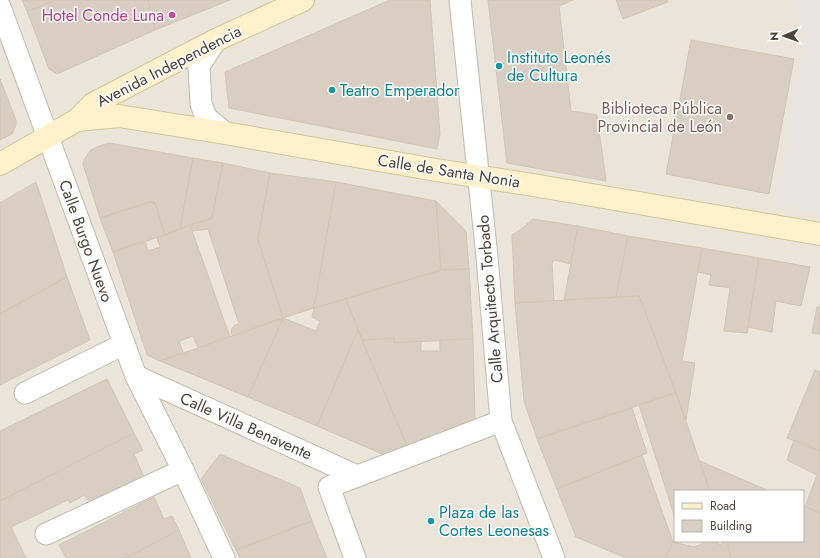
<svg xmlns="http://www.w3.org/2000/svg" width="820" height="558" viewBox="0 0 820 558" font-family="Jost,sans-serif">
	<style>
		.residential { fill: #eae4d9; fill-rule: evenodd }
		.parking { fill: #e8e5e3 }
		.building { fill: #d8cec1; stroke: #d2c6b4 }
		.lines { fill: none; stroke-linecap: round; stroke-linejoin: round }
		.street-casing { stroke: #c2baae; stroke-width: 23 }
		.secondary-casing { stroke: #d5c59b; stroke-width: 24 }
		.street { stroke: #fff; stroke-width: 21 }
		.secondary { stroke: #fff1cc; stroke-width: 22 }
		.hotel-dot { fill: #d1479c; stroke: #fff; stroke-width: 1.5 }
		.culture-dot { fill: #0f9aa8; stroke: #fff; stroke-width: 1.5 }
		.education-dot { fill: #8d6e63; stroke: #fff; stroke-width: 1.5 }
		.labels { text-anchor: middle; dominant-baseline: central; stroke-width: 3; stroke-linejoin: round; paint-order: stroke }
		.hotel-label { font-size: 16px; fill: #b23c85; stroke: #fff; text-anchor: end }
		.culture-label { font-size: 16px; fill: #0d838f; stroke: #fff; text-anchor: start }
		.street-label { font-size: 16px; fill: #4a4339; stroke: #fff }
		.education-label { font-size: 16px; fill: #785e54; stroke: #fff; text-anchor: end }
	</style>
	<rect width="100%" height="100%" fill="#f6f2eb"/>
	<path class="residential" d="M0 0H820V558H0ZM675 491H803V541H675Z"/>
	<path class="parking" d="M795 0H820V212L776 205 803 45Z"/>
	<g class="building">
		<path d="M22 0H57L27 11Z"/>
		<path d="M57 0H148L155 30 57 74 49 69 27 11Z"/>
		<path d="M148 0H230L155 30Z"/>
		<path d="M390 0H430L440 134 437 149 229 108 225 72Z"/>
		<path d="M488 0H573L559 6 571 111 597 115 606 181 507 163Z"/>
		<path d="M616 0H667L668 2 623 19Z"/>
		<path d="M691 40 794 59 769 194 666 174Z"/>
		<path d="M0 79 16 120V125L12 134 0 140Z"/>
		<path d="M109 143 193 158 180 229 165 235 155 203 150 202 100 218 83 164 84 160 90 151 96 147Z"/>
		<path d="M193 158 223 163 212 218 180 229Z"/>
		<path d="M223 163 270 173 258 239 283 318 233 336 231 332 232 328 235 325 239 324 208 229 192 231 190 225 212 218Z"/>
		<path d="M270 173 336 182 314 308 283 318 258 239Z"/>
		<path d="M36 182 67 277 0 314V203Z"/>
		<path d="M336 182 436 201 441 270 314 308Z"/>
		<path d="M436 201 466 231 469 269 441 270Z"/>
		<path d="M150 202 155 203 165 235 113 252 100 218Z"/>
		<path d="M533 219 578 226 571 264 555 260 552 262 554 301 515 303 512 235 517 232 525 226Z"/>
		<path d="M190 225 230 337 198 348 193 336 179 341 183 353 160 361 147 355 113 252 145 241 148 251 160 247 157 238Z"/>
		<path d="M578 226 628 236 616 297 564 300Z"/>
		<path d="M628 236 702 248 682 361 695 363 686 420 639 296 616 297Z"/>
		<path d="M702 248 759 258 747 333 724 331 730 288 709 285 711 275 698 272Z"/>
		<path d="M759 258 810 267 801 306 776 301 772 332 748 327Z"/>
		<path d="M469 269 473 339 394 343V338L362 340 346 299 441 270Z"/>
		<path d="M67 277 90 340 0 385V314Z"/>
		<path d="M639 296 676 393 537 439 524 401 515 303Z"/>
		<path d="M346 299 358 330 317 426 248 397 283 318 316 331 320 321 312 317 314 308Z"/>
		<path d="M817 307H820V334L812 333Z"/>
		<path d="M283 318 248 397 160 361 198 348Z"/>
		<path d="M358 330 408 448 387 456 317 426Z"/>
		<path d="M394 338V343L421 341V351H440V340L473 339 475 420 408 448 362 340Z"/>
		<path d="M815 370 820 372V451L787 438Z"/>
		<path d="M107 379 134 433 0 501V431Z"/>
		<path d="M676 393 710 491H675V518L639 405Z"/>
		<path d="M632 408 647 453 557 489 537 439Z"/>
		<path d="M134 433 143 450 134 454 144 477 90 503 84 495 70 503 68 500 11 527 26 558H0V501Z"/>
		<path d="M794 440 820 451V513L805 507 817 475 787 460Z"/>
		<path d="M220 454 300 488 312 521 236 550 201 479Z"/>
		<path d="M642 455 673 542 666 558H626L576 537 557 489Z"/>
		<path d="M700 461 769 491H710Z"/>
		<path d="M154 497 164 519 172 516 179 530 126 558H66L59 545Z"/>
		<path d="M803 506 820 513V558H731L727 541H803Z"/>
		<path d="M312 521 327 558H240L236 550Z"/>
		<path d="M179 530 191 558H126Z"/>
		<path d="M710 541H718L719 545 727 541 731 558H666L673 542 694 547Z"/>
	</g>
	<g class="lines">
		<g class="street-casing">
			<g id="street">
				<path d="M460 0 487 257 501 421 554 558"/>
				<path d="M0 7 136 376 183 470 224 558"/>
				<path d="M216 40 199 66 201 104 206 117 225 133"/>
				<path d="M136 376 357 476"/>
				<path d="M25 393 124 344"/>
				<path d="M46 534 183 470"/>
				<path d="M355 558 329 487 501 421"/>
			</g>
		</g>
		<g class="secondary-casing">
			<g id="secondary">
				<path d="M77 120 119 116 225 133 436 170 527 184 820 234"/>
				<path d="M0 164 77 120 93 104 216 40 303 0"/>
			</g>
		</g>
		<use href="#street" class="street"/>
		<use href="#secondary" class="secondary"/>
	</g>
	<circle class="hotel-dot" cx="172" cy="15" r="4"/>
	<g class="culture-dot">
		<circle cx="499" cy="66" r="4"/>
		<circle cx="332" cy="90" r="4"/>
		<circle cx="431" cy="521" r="4"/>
	</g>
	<circle class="education-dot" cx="730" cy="117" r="4"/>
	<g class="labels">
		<g class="hotel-label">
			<text x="164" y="15">Hotel Conde Luna</text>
		</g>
		<g class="culture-label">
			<text x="507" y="57">Instituto Leonés<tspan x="507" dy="18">de Cultura</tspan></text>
			<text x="340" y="90">Teatro Emperador</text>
			<text x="439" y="512">Plaza de las<tspan x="439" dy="18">Cortes Leonesas</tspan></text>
		</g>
		<g class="street-label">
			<text transform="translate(169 66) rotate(-27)">Avenida Independencia</text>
			<text transform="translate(449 171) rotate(9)">Calle de Santa Nonia</text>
			<text transform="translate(86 241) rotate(70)">Calle Burgo Nuevo</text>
			<text transform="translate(490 299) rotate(-95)">Calle Arquitecto Torbado</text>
			<text transform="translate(246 426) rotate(24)">Calle Villa Benavente</text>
		</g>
		<g class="education-label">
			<text x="722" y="108">Biblioteca Pública<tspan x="722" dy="18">Provincial de León</tspan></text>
		</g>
	</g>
	<rect x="674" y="490" width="130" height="52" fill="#ffffff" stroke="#b7b4b0"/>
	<rect x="682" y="503" width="20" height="6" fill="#fff1cc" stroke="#b7b4b0"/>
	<text x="710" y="510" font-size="12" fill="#4a4339">Road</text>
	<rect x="682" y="520" width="20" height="12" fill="#d8cec1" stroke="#b7b4b0"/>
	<text x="710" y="530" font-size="12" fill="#4a4339">Building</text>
	<g transform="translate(784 36) rotate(268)" stroke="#ffffff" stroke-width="3" paint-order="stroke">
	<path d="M0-3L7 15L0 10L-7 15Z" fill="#4a4339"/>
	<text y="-6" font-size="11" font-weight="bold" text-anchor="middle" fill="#4a4339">N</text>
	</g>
</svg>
